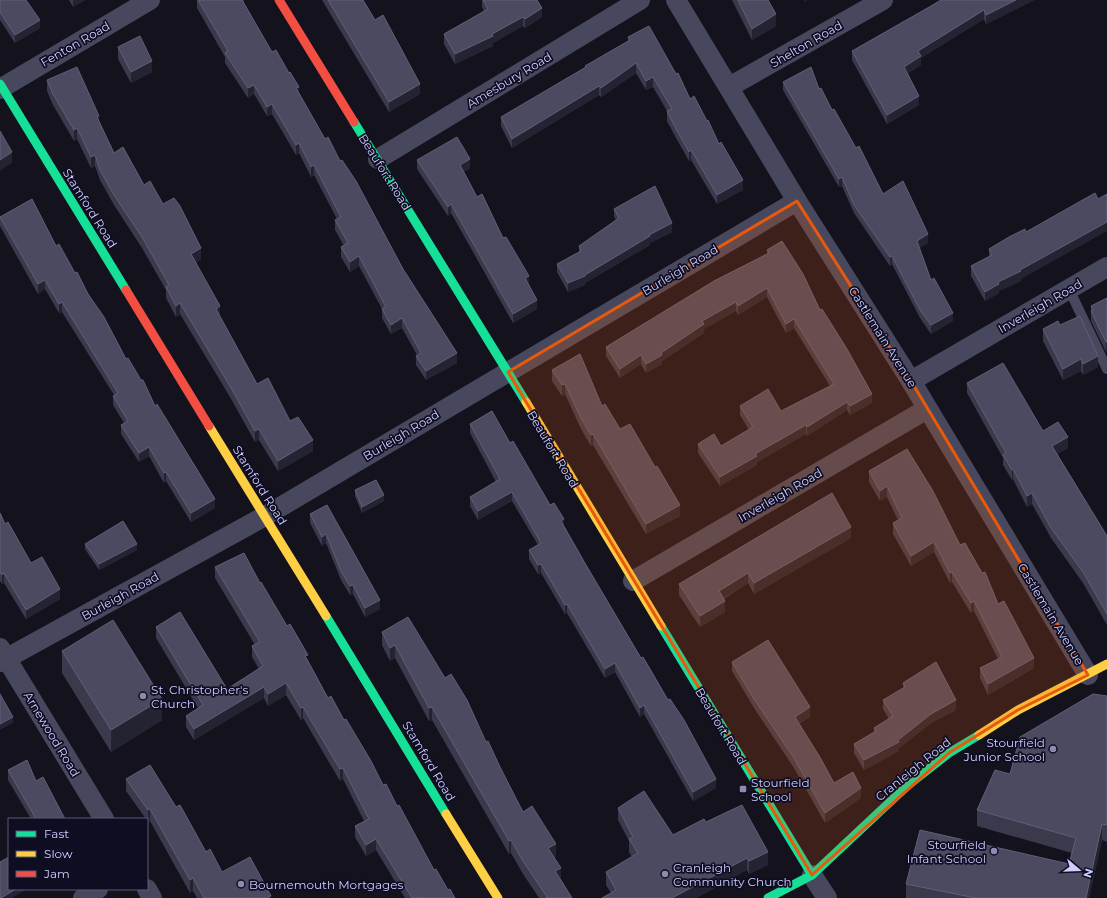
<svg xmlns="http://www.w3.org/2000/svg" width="1107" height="898" viewBox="0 0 1107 898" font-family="Montserrat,sans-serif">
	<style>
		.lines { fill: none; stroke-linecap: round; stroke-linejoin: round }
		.lane { stroke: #47485e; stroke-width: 10 }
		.street { stroke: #47485e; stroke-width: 20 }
		.fast { stroke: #16e098; stroke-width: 9 }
		.slow { stroke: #ffcf43; stroke-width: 9 }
		.jam { stroke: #f24e42; stroke-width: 9 }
		.wall { fill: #3b3a4c }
		.shaded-wall { fill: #242331 }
		.building { fill: #4b4a60; stroke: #5f5f79 }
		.marked { fill: #e8590c; fill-opacity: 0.2; stroke: #e8590c; stroke-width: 3; stroke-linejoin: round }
		.poi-dot { fill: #8d8cb0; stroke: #0f0d22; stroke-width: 1.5 }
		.labels { text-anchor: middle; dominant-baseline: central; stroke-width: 3.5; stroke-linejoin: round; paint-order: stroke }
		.street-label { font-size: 12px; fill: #ceceff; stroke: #0f0d22 }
		.poi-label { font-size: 12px; fill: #ceceff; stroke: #0f0d22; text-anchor: start }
	</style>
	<rect width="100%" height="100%" fill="#13121d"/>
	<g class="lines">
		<path class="lane" d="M1069 289 1107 369"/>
		<g class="street">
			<path d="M676 0 797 201 911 381 1088 675"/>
			<path d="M729 87 883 0"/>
			<path d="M0 89 150 0"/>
			<path d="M378 159 640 0"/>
			<path d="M911 381 1107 267"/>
			<path d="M633 581 927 409"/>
			<path d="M0 648 104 819"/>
			<path d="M0 662 265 516 797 201"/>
			<path d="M812 875 827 898"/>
			<path d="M147 889 152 898"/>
			<path d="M83 898 98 889"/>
		</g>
		<g class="fast">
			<path d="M0 84 126 290"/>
			<path d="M354 122 526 402"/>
			<path d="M326 616 446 814"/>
			<path d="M661 626 812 875"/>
			<path d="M768 898 812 875 907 786 949 753 979 735"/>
		</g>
		<g class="slow">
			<path d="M526 402 661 626"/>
			<path d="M209 426 326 616"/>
			<path d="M979 735 1018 710 1107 664"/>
			<path d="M446 814 498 898"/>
		</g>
		<g class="jam">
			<path d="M279 0 354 122"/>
			<path d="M126 290 209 426"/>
		</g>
	</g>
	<g class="wall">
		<path d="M0 0 40 28 15 43 0 20Z"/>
		<path d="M69 0H85L73 7Z"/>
		<path d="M197 0H244V3L272 52 299 93 325 139 340 161 403 269 457 363 426 380 416 365V356L417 355 402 328 391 334 382 318V309L359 266 350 272 341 257V247L344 246 335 230V220L337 219 314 175 311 177 299 153 296 155 272 114 267 116 254 94 248 98 225 63V57L197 8Z"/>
		<path d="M322 0H363L375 20 420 94 389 112Z"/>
		<path d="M482 0H537L542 17 525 28 523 26 493 43V46L455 64 444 44V34L484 11 482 7Z"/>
		<path d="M732 0H768L776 26 752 40Z"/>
		<path d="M1034 0 986 24 984 19 921 58V65L908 73 919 105 887 124 852 60V51L931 6Z"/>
		<path d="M628 37 690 99 719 144 743 190 717 204 691 160 689 161 676 138 667 121V111L653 87 646 90 636 73 601 97 599 95 512 148 501 126V117L585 68V66L628 41Z"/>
		<path d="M118 47 152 72 131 83 118 59Z"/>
		<path d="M47 80 99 123 114 153 163 204 201 259 196 262 220 316 257 384 290 421 313 451 278 471 259 440 255 442 230 397 180 314 176 317 166 298V290L142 248 114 205 100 180 95 166 91 168 77 139 74 141 53 105 47 91Z"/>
		<path d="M783 82 819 89 883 194 928 243 919 248 931 280 953 321 931 334 920 318 892 264 890 266 854 213 842 186 839 187 783 90Z"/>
		<path d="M417 160 470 168 464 172 477 197 503 238 529 285 537 309 513 323 451 213 448 216 417 169Z"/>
		<path d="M614 209 672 232 650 243V245L585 283V285L568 292 557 272V264L579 252V246L616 220 614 217Z"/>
		<path d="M0 217 56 246 75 273 88 294 126 359 155 406 215 508 191 522 166 481 164 483 149 456 139 462 121 434V425L124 423 113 405V396L114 395 62 312 59 313 45 289 38 294 0 226Z"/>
		<path d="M989 249 1021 279V281L999 291V293L985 301 971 276V266L989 257Z"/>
		<path d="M767 250 820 310 872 403 850 415 847 410 807 436 806 434 757 462V465L720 486 698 453V444L721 446 749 430 740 415V406L781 411 830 386 794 328 786 333 767 297 738 315 736 311 704 329V333L662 361V364L646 373 641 364 620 378 606 356V347L767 254Z"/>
		<path d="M1107 298 1106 352 1091 321V306Z"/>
		<path d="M1060 325 1098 367 1083 375 1081 371 1063 380 1043 341V329Z"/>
		<path d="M552 370 602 406 620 429 680 516 646 534 593 445 591 446 581 429 565 394 562 396 552 381Z"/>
		<path d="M967 383 1068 448 1057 454 1107 536V625L1083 583 1051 538 1032 504 1027 507 1013 479 1012 480 1003 465V458L967 393Z"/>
		<path d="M470 424 510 443 564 527 716 788 693 801 644 714 640 717 615 672 605 678 567 613 565 614 541 573 538 574 529 559V550L538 545 512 501 478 520 470 506V497L496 482 470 433Z"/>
		<path d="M869 471 960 545 998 604 1034 668 988 695 980 678V668L998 659 974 611 971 613 952 582 950 583 934 552 911 566 893 534V523L898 520 887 497 880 501 869 482Z"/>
		<path d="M355 490 384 501 362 513 355 496Z"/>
		<path d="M327 505 380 609 365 617 353 594 350 595 341 580 326 543 322 546 310 523V514Z"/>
		<path d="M0 513 5 524 31 563 60 599 26 619 4 583 2 584 0 581Z"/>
		<path d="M851 538 754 594 748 583 724 599 725 612 700 627 679 595V584Z"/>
		<path d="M85 544 137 550 99 570 85 549Z"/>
		<path d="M215 567 260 583 308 660 328 698 344 720 383 785 397 806 434 870 448 890 455 898H405L376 850 366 856 355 837V826L364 821 343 779 340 781 303 718 301 720 286 695 268 706 264 698 194 740 186 727V716L198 708 156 638V627L227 689 259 669 252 657V646L255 645 215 578Z"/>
		<path d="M382 632 445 678 486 742 523 812 556 857 554 858 561 879 572 898H539L523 874 511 853 509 854 432 720 429 721 395 658 390 661 382 645Z"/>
		<path d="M62 651 162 720 111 752 62 673Z"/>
		<path d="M732 662 810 717 799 724 834 783 861 798 825 823 794 768 754 708 732 671Z"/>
		<path d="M903 683 956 710 931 723 899 748V751L864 770 854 753V744L874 733V728L889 719 883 709V700L903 688Z"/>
		<path d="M1107 696V842L1102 840 1089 898H906V884L1069 864 1072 853 977 826V810L1010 774Z"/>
		<path d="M8 770 36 781 65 819H31L8 780Z"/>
		<path d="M126 779 176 807 206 852 222 872 271 898H197L193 891 190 893 150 821 148 823 147 821V819H146L126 791Z"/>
		<path d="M618 808 673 835 706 822 768 865 749 874 747 870 696 898H602L611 893 606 885V872L632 857 629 852V841L618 820Z"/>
	</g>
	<g class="shaded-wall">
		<path d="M73 0H85L73 7Z"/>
		<path d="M804 0H808L804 2Z"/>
		<path d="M1016 0H1034L986 24V15Z"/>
		<path d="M542 8V17L525 28V19Z"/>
		<path d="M984 10V19L921 58V65L904 75V67L918 51Z"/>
		<path d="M776 14V26L752 40V29Z"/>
		<path d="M523 17V26L493 43V46L455 64V54L492 34Z"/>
		<path d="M40 20V28L15 43V35Z"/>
		<path d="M152 61V72L131 83V72Z"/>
		<path d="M636 63V73L601 97V88Z"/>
		<path d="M653 77V87L646 90V81Z"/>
		<path d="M420 84V94L389 112V102Z"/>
		<path d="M254 85V94L248 98V88Z"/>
		<path d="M599 86V95L512 148V139Z"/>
		<path d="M299 87V96L296 88Z"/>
		<path d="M919 96V105L887 124V115Z"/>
		<path d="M272 104V114L267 116V107Z"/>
		<path d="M99 116V126L97 117Z"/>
		<path d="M77 128V139L74 141V130Z"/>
		<path d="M299 143V153L296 155V145Z"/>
		<path d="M691 150V160L689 161V152Z"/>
		<path d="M12 152V163L0 171V160Z"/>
		<path d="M95 155V166L91 168V157Z"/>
		<path d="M470 159V168L460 174V165Z"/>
		<path d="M314 165V175L311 177V167Z"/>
		<path d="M842 177V186L839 187V179Z"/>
		<path d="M743 180V190L717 204V195Z"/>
		<path d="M451 204V213L448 216V207Z"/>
		<path d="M1107 222V231L1021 279V281L999 291V293L985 301V292L998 282Z"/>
		<path d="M672 223V232L650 243V245L585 283V285L568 292V283L585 275 649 235Z"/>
		<path d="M928 234V243L917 250V241Z"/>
		<path d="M201 248V259L191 265V254Z"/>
		<path d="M359 256V266L350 272V262Z"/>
		<path d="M892 256V264L890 266V257Z"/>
		<path d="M529 276V285L525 278Z"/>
		<path d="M45 280V289L38 294V284Z"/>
		<path d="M767 288V297L738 315V306Z"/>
		<path d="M537 300V309L513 323V314Z"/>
		<path d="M62 302V312L59 313V304Z"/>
		<path d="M736 302V311L704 329V333L662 361V364L646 373V364L702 321Z"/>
		<path d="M180 303V314L176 317V306Z"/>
		<path d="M220 306V317L216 309Z"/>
		<path d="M953 313V321L931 334V325Z"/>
		<path d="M402 318V328L391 334V325Z"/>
		<path d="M794 319V328L786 333V324Z"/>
		<rect x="1106" y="342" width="1" height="10"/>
		<path d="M457 353V363L426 380V371Z"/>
		<path d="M641 355V364L620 378V369Z"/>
		<path d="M1098 356V367L1083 375V364Z"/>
		<path d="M1081 359V371L1063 380V369Z"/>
		<path d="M565 384V394L562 396V385Z"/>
		<path d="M872 394V403L850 415V406Z"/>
		<path d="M847 402V410L807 436V427Z"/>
		<path d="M806 425V434L757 462V465L720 486V477L755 454Z"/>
		<path d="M259 429V440L255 442V431Z"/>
		<path d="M593 434V445L591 446V435Z"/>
		<path d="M1068 437V448L1052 457V446Z"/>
		<path d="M313 440V451L278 471V461Z"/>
		<path d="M149 447V456L139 462V453Z"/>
		<path d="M1013 469V479L1012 480V470Z"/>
		<path d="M166 472V481L164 483V473Z"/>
		<path d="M887 486V497L880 501V491Z"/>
		<path d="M512 492V501L478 520V511Z"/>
		<path d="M1032 493V504L1027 507V496Z"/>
		<path d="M384 495V501L362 513V507Z"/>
		<path d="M215 499V508L191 522V513Z"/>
		<path d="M680 505V516L646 534V524Z"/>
		<path d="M564 519V529L561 521Z"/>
		<path d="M851 527V538L754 594V583Z"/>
		<path d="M326 534V543L322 546V537Z"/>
		<path d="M934 542V552L911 566V556Z"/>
		<path d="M137 544V550L99 570V564Z"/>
		<path d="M541 564V573L538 574V565Z"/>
		<path d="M952 572V582L950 583V573Z"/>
		<path d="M4 573V583L2 584V575Z"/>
		<path d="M748 573V583L719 601V591Z"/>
		<path d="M353 585V594L350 595V586Z"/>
		<path d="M60 589V599L26 619V610Z"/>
		<path d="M380 600V609L365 617V608Z"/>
		<path d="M725 601V612L700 627V616Z"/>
		<path d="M974 601V611L971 613V603Z"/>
		<path d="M567 604V613L565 614V605Z"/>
		<path d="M395 645V658L390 661V648Z"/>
		<path d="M1034 658V668L988 695V684Z"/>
		<path d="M615 663V672L605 678V669Z"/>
		<path d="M286 683V695L268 706V694Z"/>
		<path d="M264 687V698L194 740V729Z"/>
		<path d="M162 699V720L111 752V730Z"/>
		<path d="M956 700V710L931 723 899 748V751L864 770V760L898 740 931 714Z"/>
		<path d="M644 705V714L640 717V708Z"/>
		<path d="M303 707V718L301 720V708Z"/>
		<path d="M432 707V720L429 721V708Z"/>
		<path d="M810 707V717L795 726V717Z"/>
		<path d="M13 717V723L0 730V724Z"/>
		<path d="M343 768V779L340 781V769Z"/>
		<path d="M716 779V788L693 801V792Z"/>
		<path d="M861 788V798L825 823V813Z"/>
		<path d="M150 809V821L148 823V810Z"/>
		<path d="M1102 824V840L1089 898H1086Z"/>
		<path d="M376 839V850L366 856V845Z"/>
		<path d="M511 840V853L509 854V841Z"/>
		<path d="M556 844V857L548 861V848Z"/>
		<path d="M768 852V865L749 874V861Z"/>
		<path d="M747 858V870L696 898H672Z"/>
		<path d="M561 868V881L555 871Z"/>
		<path d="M193 878V891L190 893V880Z"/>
		<path d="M16 889H27L12 898H1Z"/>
	</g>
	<g class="building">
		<path d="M0 0H26L40 20 15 35 0 12Z"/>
		<path d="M198 0H242L272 52 276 50 289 73 290 72 299 87 296 88 325 139 328 137 340 161 342 160 356 181 403 269 457 353 426 371 416 356 421 353 402 318 391 325 382 309 386 307 359 256 350 262 341 247 348 243 335 220 341 217 314 165 311 167 299 143 296 145 272 104 267 107 254 85 248 88 225 53 228 51Z"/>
		<path d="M328 0H363L375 20 383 15 420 84 389 102Z"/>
		<path d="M483 0H537L542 8 525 19 523 17 492 34 493 36 455 54 444 34 488 9Z"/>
		<path d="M738 0H768L776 14 752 29Z"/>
		<path d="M941 0H1016L986 15 984 10 918 51 921 56 904 67 919 96 887 115 852 51 931 6Z"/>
		<path d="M649 26 676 74 678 73 690 99 694 96 707 121 708 120 719 144 721 142 743 180 717 195 691 150 689 152 676 129 667 111 672 109 653 77 646 81 636 63 601 88 599 86 512 139 501 117 586 67 585 66 630 40 628 37Z"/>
		<path d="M140 36 152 61 131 72 118 47Z"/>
		<path d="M77 67 99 116 97 117 114 153 123 147 144 185 150 181 163 204 174 198 180 206 201 248 191 254 220 306 216 309 257 384 268 378 290 421 298 417 313 440 278 461 259 429 255 431 230 386 180 303 176 306 166 287 169 285 142 237 114 195 100 170 95 155 91 157 77 128 74 130 53 94 47 80Z"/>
		<path d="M811 67 819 89 821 88 832 110 834 109 856 148 859 146 883 194 903 181 928 234 917 241 931 280 934 278 953 313 931 325 920 310 892 256 890 257 854 205 842 177 839 179 783 82Z"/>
		<path d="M0 131 12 152 0 160Z"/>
		<path d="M457 137 470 159 460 165 477 197 482 194 503 238 506 237 529 276 525 278 537 300 513 314 451 204 448 207 417 160Z"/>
		<path d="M655 186 672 223 649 235 650 236 585 275V276L568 283 557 264 581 251 579 246 619 218 614 209Z"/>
		<path d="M1095 193 1098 199 1107 194V222L1020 270 1021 271 998 282 999 284 985 292 971 266 992 255 989 249 1009 237 1025 229 1026 232Z"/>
		<path d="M32 199 56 246 59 244 75 273 77 272 88 294 104 317 126 359 128 358 141 380H143L155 406 157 404 215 499 191 513 166 472 164 473 149 447 139 453 121 425 128 421 113 396 118 393 62 302 59 304 45 280 38 284 0 217Z"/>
		<path d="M782 241 803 274 820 310 822 309 847 349 872 394 850 406 847 402 807 427 806 425 755 454 757 456 720 477 698 444 714 434 721 446 753 427 740 406 768 389 781 411 834 384 794 319 786 324 767 288 738 306 736 302 702 321 704 324 661 353 662 355 646 364 641 355 620 369 606 347 714 281 769 253 767 250Z"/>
		<path d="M1107 298V342H1106L1091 311 1093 310 1091 306Z"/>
		<path d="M1080 316 1098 356 1083 364 1081 359 1063 369 1043 329 1058 321 1060 325Z"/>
		<path d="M580 354 602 406 605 404 620 429 630 424 655 467 657 466 680 505 646 524 593 434 591 435 581 418 565 384 562 385 552 370Z"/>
		<path d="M1003 363 1043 431 1058 422 1068 437 1052 446 1107 536V614L1083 572 1051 528 1032 493 1027 496 1013 469 1012 470 1003 455 1006 453 967 383Z"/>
		<path d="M492 411 510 443 513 441 550 505 554 503 564 519 561 521 586 565 641 658 643 657 668 700 670 699 684 720 716 779 693 792 644 705 640 708 615 663 605 669 567 604 565 605 541 564 538 565 529 550 541 543 512 492 478 511 470 497 500 479 470 424Z"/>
		<path d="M907 449 933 491 960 545 965 543 982 573 985 572 998 604 1004 601 1034 658 988 684 980 668 1002 657 974 601 971 603 952 572 950 573 934 542 911 556 893 523 902 518 887 486 880 491 869 471Z"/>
		<path d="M376 480 384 495 362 507 355 490Z"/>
		<path d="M832 493 851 527 754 583 748 573 719 591 725 601 700 616 679 584Z"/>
		<path d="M327 505 380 600 365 608 353 585 350 586 341 571 326 534 322 537 310 514Z"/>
		<path d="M0 513 5 524 8 522 31 563 42 557 60 589 26 610 4 573 2 575 0 572Z"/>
		<path d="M123 521 137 544 99 564 85 544Z"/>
		<path d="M244 553 260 583 261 582 287 626 290 624 308 655 305 656 328 698 331 696 344 720 346 719 371 761 383 785 386 784 397 806 399 805 434 870 436 869 448 890 450 889 455 898H420L419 897 418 898H412L376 839 366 845 355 826 369 819 343 768 340 769 303 707 301 708 286 683 268 694 264 687 194 729 186 716 203 705 156 627 180 612 227 689 263 666 252 646 260 642 215 567Z"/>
		<path d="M408 617 445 678 451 674 467 700 486 742 488 741 500 767 523 812 532 806 556 844 548 848 561 868 555 871 572 898H546L547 897 523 861 511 840 509 841 432 707 429 708 395 645 390 648 382 632Z"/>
		<path d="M113 620 162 699 111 730 62 651Z"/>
		<path d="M768 640 810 707 795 717 821 759 834 783 853 772 861 788 825 813 794 758 754 699 732 662Z"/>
		<path d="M936 662 956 700 931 714 898 740 899 742 864 760 854 744 876 731 874 728 893 716 883 700 905 687 903 683Z"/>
		<path d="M0 694 13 717 0 724Z"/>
		<path d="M1093 694 1107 696V825L1102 824 1086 898H976L906 884 920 830 1069 864 1076 838 977 810 995 770 1010 774 1020 737Z"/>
		<path d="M27 760 36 781 43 777 65 819H36L8 770Z"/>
		<path d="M150 765 176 807 180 805 206 852 210 849 222 872 250 857 271 896 267 898H204L193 878 190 880 150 809 148 810 126 779Z"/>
		<path d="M644 791 673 835 704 819 706 822 742 805 768 852 749 861 747 858 672 898H602L616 890 606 872 638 853 629 839 633 837 618 808Z"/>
		<path d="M9 857V889H16L1 898H0V862Z"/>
	</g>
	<path class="marked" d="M797 201 911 381 1088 675 1018 710 949 753 812 875 508 372Z"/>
	<g class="poi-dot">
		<circle cx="143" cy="696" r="4"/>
		<circle cx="1053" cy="749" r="4"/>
		<rect x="739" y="785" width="8" height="8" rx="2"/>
		<circle cx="994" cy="851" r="4"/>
		<circle cx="665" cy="874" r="4"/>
		<circle cx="241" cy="884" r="4"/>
	</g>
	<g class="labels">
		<g class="street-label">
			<text transform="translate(75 44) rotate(-30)">Fenton Road</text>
			<text transform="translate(806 44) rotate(-30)">Shelton Road</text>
			<text transform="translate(509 80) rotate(-31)">Amesbury Road</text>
			<text transform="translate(385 172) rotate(58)">Beaufort Road</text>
			<text transform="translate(90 208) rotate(58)">Stamford Road</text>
			<text transform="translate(680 270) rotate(-31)">Burleigh Road</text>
			<text transform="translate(1040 306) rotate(-30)">Inverleigh Road</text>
			<text transform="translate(883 337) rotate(58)">Castlemain Avenue</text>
			<text transform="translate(401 435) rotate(-31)">Burleigh Road</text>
			<text transform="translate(553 449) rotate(59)">Beaufort Road</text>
			<text transform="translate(260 485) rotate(58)">Stamford Road</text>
			<text transform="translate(780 495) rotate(-30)">Inverleigh Road</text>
			<text transform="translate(120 596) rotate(-29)">Burleigh Road</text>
			<text transform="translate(1051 614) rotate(59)">Castlemain Avenue</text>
			<text transform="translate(721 726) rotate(59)">Beaufort Road</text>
			<text transform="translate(52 734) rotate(59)">Arnewood Road</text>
			<text transform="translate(429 761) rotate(59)">Stamford Road</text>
			<text transform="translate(913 769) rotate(-39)">Cranleigh Road</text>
		</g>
		<g class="poi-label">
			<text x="151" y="689">St. Christopher's<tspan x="151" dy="14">Church</tspan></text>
			<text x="1045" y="742" text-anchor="end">Stourfield<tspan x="1045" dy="14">Junior School</tspan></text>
			<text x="751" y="782">Stourfield<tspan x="751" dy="14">School</tspan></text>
			<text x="986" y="844" text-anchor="end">Stourfield<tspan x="986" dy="14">Infant School</tspan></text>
			<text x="673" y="867">Cranleigh<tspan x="673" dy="14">Community Church</tspan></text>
			<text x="249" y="884">Bournemouth Mortgages</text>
		</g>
	</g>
	<rect x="8" y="818" width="140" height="72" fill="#0f0d22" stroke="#5b5a7a"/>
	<rect x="16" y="831" width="20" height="6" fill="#16e098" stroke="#5b5a7a"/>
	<text x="44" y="838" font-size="12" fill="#ceceff">Fast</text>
	<rect x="16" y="851" width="20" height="6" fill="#ffcf43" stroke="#5b5a7a"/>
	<text x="44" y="858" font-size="12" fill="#ceceff">Slow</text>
	<rect x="16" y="871" width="20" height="6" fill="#f24e42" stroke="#5b5a7a"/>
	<text x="44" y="878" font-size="12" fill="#ceceff">Jam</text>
	<g transform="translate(1079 870) rotate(109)" stroke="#0f0d22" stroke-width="3" paint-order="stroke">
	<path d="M0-3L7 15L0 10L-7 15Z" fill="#ceceff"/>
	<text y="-6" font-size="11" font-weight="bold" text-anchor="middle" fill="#ceceff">N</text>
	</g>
</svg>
